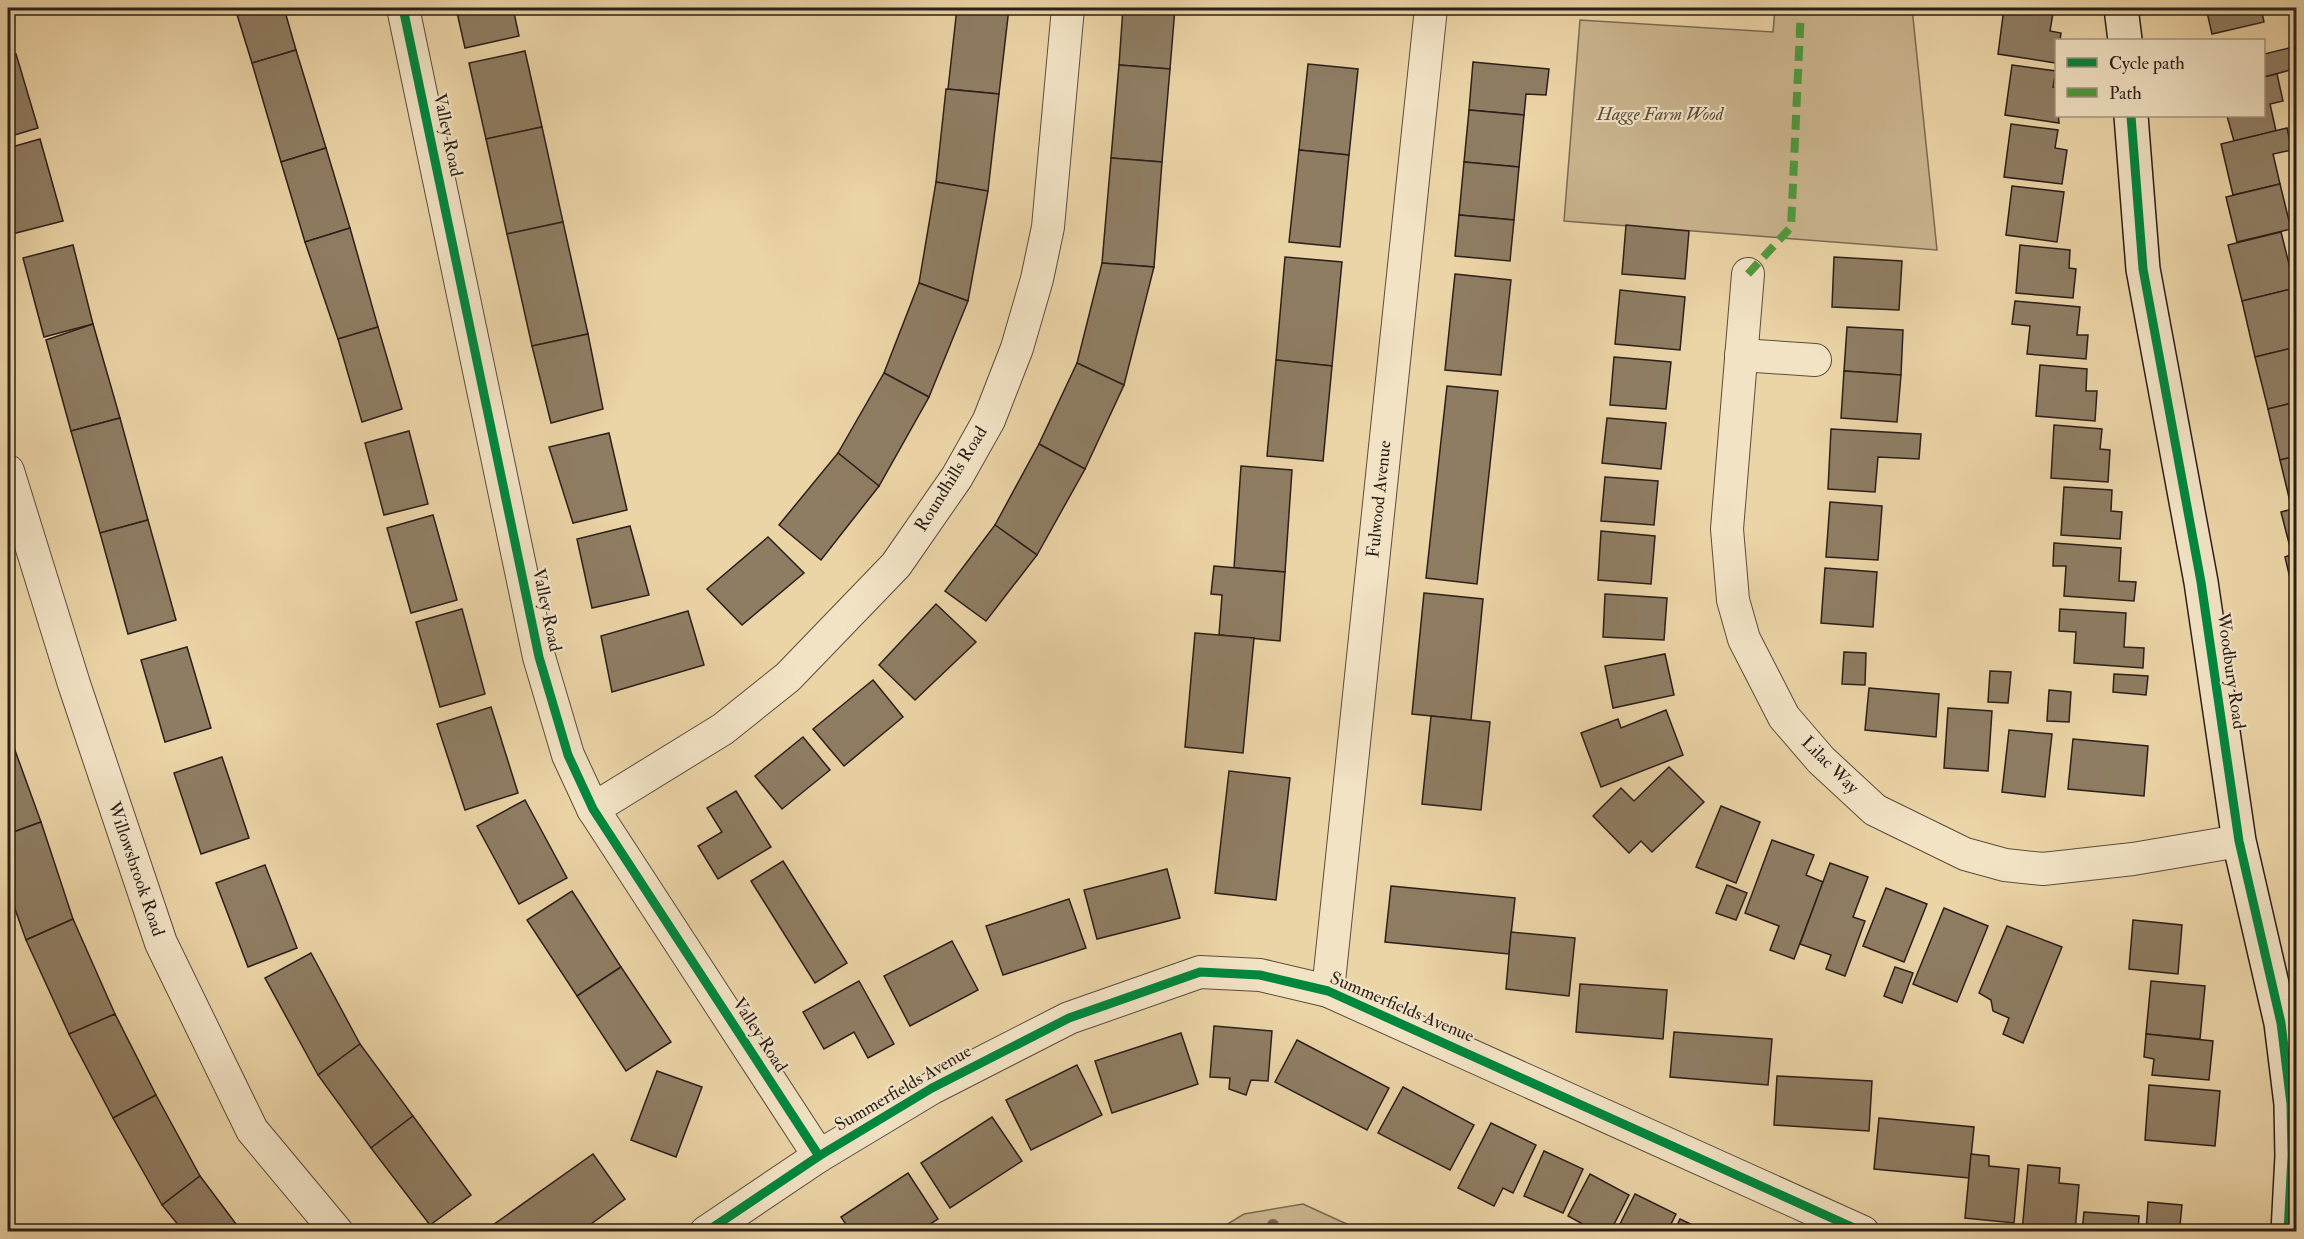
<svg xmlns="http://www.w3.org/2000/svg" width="2304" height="1239" viewBox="0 0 2304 1239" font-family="'IM FELL Double Pica',serif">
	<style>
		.green { fill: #cab58e; stroke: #7a6a54; stroke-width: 1.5 }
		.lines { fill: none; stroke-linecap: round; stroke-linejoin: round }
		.stream { stroke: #776651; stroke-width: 12 }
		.building { fill: #8f7d63; stroke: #2b1f1a; stroke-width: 1.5 }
		.street-casing { stroke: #5b4c3d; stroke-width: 34 }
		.secondary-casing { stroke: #2b1f1a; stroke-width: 36 }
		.street { stroke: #f2e3c5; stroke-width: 32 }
		.secondary { stroke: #f2e3c5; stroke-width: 33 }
		.quiet { stroke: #4f9a3e; stroke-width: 8; stroke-dasharray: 15 8; stroke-linecap: butt }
		.cycleway-casing { stroke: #f2e3c5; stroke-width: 13 }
		.cycleway { stroke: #00873e; stroke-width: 9 }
		.labels { text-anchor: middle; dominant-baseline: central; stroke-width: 4.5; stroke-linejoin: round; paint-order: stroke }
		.park-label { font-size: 18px; font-style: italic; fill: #5b4c3d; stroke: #f2e3c5 }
		.street-label { font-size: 18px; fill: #2b1f1a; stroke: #f2e3c5 }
	</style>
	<rect width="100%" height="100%" fill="#ebd4a6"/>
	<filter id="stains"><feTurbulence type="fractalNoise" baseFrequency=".00333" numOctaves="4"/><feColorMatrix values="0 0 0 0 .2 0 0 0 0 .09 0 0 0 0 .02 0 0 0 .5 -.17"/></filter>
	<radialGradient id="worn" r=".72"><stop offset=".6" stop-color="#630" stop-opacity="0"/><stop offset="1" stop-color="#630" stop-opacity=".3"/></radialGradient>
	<g class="green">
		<path d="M1775 8H1912L1937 250 1564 221 1580 20 1773 32Z"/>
		<path d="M1303 1204 1362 1231H1216L1244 1214Z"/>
	</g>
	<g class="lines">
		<path class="stream" d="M1273 1232V1225"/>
	</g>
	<g class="building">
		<path d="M235 8H284L296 50 252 63Z"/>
		<path d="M456 8H513L519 36 465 48Z"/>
		<path d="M957 8H1009L999 94 948 89Z"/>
		<path d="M1123 8H1175L1170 69 1119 65Z"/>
		<path d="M2004 8 2053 13 2050 31 2061 33 2060 40H2056V63L1998 54Z"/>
		<path d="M2206 8H2261L2264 22 2212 34Z"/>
		<path d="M2289 48 2294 69 2264 77V54Z"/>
		<path d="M296 50 326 148 281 162 252 63Z"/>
		<path d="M525 51 542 127 486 139 469 63Z"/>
		<path d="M16 54 38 128 8 137V56Z"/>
		<path d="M1473 62 1549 69 1546 95 1526 94 1524 115 1469 110Z"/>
		<path d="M1308 64 1358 69 1349 155 1299 150Z"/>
		<path d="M1119 65 1170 69 1162 162 1111 158Z"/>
		<path d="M2012 65 2056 71 2053 87 2056 88 2059 123 2005 115Z"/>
		<path d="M2277 74 2283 101 2270 104 2276 131 2234 141 2227 116H2264V77Z"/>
		<path d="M946 89 999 94 988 191 936 182Z"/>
		<path d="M1469 110 1524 115 1519 167 1464 162Z"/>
		<path d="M2011 124 2058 130 2055 148 2067 150 2062 184 2004 177Z"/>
		<path d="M542 127 563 222 507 234 486 139Z"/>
		<path d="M2287 128 2292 150 2273 154 2280 184 2233 195 2221 144Z"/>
		<path d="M40 139 63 221 12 234 8 217V148Z"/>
		<path d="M326 148 350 228 305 242 281 162Z"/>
		<path d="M1299 150 1349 155 1340 247 1289 242Z"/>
		<path d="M1111 158 1162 162 1154 267 1102 263Z"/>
		<path d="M1464 162 1519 167 1514 220 1459 215Z"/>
		<path d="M936 182 988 191 968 301 919 283Z"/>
		<path d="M2280 184 2291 229 2237 242 2226 197Z"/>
		<path d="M2012 186 2064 192 2057 242 2006 235Z"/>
		<path d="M1459 215 1514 220 1510 261 1455 256Z"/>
		<path d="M563 222 588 334 532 346 507 234Z"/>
		<path d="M1626 225 1689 231 1685 279 1622 274Z"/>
		<path d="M350 228 378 327 338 339 305 242Z"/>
		<path d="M2281 232 2295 288 2242 301 2228 245Z"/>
		<path d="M73 245 93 324 44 337 23 258Z"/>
		<path d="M2020 245 2070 250 2069 268 2076 269 2073 298 2016 293Z"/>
		<path d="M1285 257 1342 262 1332 366 1276 360Z"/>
		<path d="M1834 257 1902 261 1899 310 1832 307Z"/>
		<path d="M1102 263 1154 267 1124 385 1077 363Z"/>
		<path d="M1455 274 1511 280 1501 375 1445 370Z"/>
		<path d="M919 283 968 301 929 397 884 373Z"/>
		<path d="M2295 288 2296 347 2255 357 2242 301Z"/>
		<path d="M1620 290 1685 297 1680 350 1615 344Z"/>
		<path d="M2015 301 2080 307 2077 335H2088L2086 359 2027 354 2030 326 2012 324Z"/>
		<path d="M93 324 120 418 71 431 46 340Z"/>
		<path d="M378 327 402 409 362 422 338 339Z"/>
		<path d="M1847 327 1903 330 1901 375 1844 371Z"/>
		<path d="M588 334 603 409 551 423 532 346Z"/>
		<path d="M2296 347V402L2268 409 2255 357Z"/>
		<path d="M1614 357 1671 362 1666 409 1610 405Z"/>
		<path d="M1276 360 1332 366 1323 461 1267 456Z"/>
		<path d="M1077 363 1124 385 1085 469 1039 444Z"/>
		<path d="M2040 365 2087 369 2086 391H2097L2095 421 2036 416Z"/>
		<path d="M1844 371 1901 375 1897 422 1841 418Z"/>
		<path d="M884 373 929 397 879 486 838 453Z"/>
		<path d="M1447 386 1498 391 1477 584 1426 578Z"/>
		<path d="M2296 402V456L2280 460 2268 409Z"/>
		<path d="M120 418 148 520 100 533 71 431Z"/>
		<path d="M1607 418 1666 423 1661 469 1602 463Z"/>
		<path d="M2054 425 2102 429 2100 449 2110 450 2108 482 2051 478Z"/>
		<path d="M1831 429 1921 434 1919 459 1878 457 1875 492 1828 489Z"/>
		<path d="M409 431 428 504 384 515 365 443Z"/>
		<path d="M609 433 627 510 573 523 549 447Z"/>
		<path d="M1039 444 1085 469 1037 555 995 525Z"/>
		<path d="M838 453 879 486 821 560 779 525Z"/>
		<path d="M2296 456V508L2292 510 2280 460Z"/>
		<path d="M1241 466 1292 470 1285 572 1234 568Z"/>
		<path d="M1605 477 1658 481 1654 525 1601 521Z"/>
		<path d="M2064 487 2112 490 2111 511 2122 512 2120 539 2061 535Z"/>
		<path d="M1830 502 1882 506 1878 560 1826 557Z"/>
		<path d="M2296 508V553L2292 555 2281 512Z"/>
		<path d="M433 515 457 600 411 613 387 528Z"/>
		<path d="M148 520 176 620 128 634 100 533Z"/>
		<path d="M995 525 1037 555 986 621 945 591Z"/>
		<path d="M630 526 649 595 592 608 577 539Z"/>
		<path d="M1601 531 1655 536 1651 584 1598 580Z"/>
		<path d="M768 537 804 573 742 625 707 589Z"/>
		<path d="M2054 543 2121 548 2119 581 2136 582 2134 601 2064 596 2066 566H2053Z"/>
		<path d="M2296 553V604L2285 557Z"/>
		<path d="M1214 566 1285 572 1280 641 1219 635 1222 595 1211 594Z"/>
		<path d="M1825 568 1877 572 1873 627 1821 623Z"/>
		<path d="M1424 593 1483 599 1471 720 1412 714Z"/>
		<path d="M1605 594 1667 598 1664 640 1603 637Z"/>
		<path d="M936 604 976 642 915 700 879 665Z"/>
		<path d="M462 609 485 694 440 707 416 622Z"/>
		<path d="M2060 609 2126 613 2124 647 2144 648 2143 668 2074 663 2076 632 2059 631Z"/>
		<path d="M688 611 704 665 612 692 601 636Z"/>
		<path d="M1195 633 1254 638 1243 753 1185 747Z"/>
		<path d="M187 647 211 728 165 742 141 660Z"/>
		<path d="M1844 652 1866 653 1865 685 1842 684Z"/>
		<path d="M1665 654 1674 695 1613 708 1605 666Z"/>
		<path d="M1990 671 2011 672 2008 703 1988 702Z"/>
		<path d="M2114 674 2148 676 2146 695 2113 692Z"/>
		<path d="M873 680 903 717 844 766 813 729Z"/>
		<path d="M1869 688 1939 694 1936 737 1865 730Z"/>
		<path d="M2049 690 2071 692 2069 722 2047 721Z"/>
		<path d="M491 707 518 793 465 810 437 724Z"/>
		<path d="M1948 708 1992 711 1988 771 1944 768Z"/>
		<path d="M1666 710 1683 755 1601 787 1581 733 1618 719 1621 728Z"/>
		<path d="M1431 716 1490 722 1481 810 1422 804Z"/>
		<path d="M2009 730 2052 734 2045 797 2002 792Z"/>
		<path d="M8 731 41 822 8 834Z"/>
		<path d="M803 737 830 770 782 809 755 776Z"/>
		<path d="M2073 739 2148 746 2144 796 2068 789Z"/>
		<path d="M222 757 249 838 201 854 174 773Z"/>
		<path d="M1669 767 1704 802 1652 852 1641 841 1629 853 1593 816 1621 788 1634 801Z"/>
		<path d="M1229 771 1290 778 1276 900 1215 893Z"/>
		<path d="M736 791 771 847 718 879 698 846 722 832 707 808Z"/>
		<path d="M525 800 567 878 519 904 477 826Z"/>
		<path d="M1721 806 1760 822 1736 883 1696 867Z"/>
		<path d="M41 822 73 919 26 940 8 889V834Z"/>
		<path d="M1772 840 1814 855 1806 875 1823 882 1794 959 1770 950 1779 926 1745 913Z"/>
		<path d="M783 861 847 963 815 983 751 881Z"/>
		<path d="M1830 863 1868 877 1853 917 1865 921 1845 976 1826 969 1831 955 1800 944Z"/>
		<path d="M265 865 297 948 248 967 216 883Z"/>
		<path d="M1167 869 1180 918 1097 939 1084 890Z"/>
		<path d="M1727 885 1747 893 1736 920 1716 913Z"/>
		<path d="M1391 886 1515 898 1509 954 1385 942Z"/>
		<path d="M1886 888 1927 904 1904 962 1863 946Z"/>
		<path d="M572 891 621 967 577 996 527 920Z"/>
		<path d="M1069 899 1086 948 1003 975 986 926Z"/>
		<path d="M1944 908 1988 926 1957 1002 1913 984Z"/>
		<path d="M73 919 115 1014 69 1034 26 940Z"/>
		<path d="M2133 920 2182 925 2178 974 2129 969Z"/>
		<path d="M2007 926 2062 947 2023 1043 2003 1034 2009 1018 1993 1011 1991 1000 1979 993Z"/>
		<path d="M1511 932 1575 938 1569 996 1506 989Z"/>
		<path d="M952 941 978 990 910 1026 884 976Z"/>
		<path d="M311 953 360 1044 318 1075 265 978Z"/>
		<path d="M621 967 671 1042 626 1071 577 996Z"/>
		<path d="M1895 967 1913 973 1902 1003 1884 996Z"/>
		<path d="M859 981 894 1044 868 1058 854 1032 824 1049 803 1012Z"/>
		<path d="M2151 981 2205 986 2200 1039 2146 1034Z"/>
		<path d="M1580 984 1667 990 1663 1039 1576 1032Z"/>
		<path d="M115 1014 156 1095 113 1118 69 1034Z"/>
		<path d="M1214 1026 1272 1031 1268 1081 1251 1080 1246 1095 1229 1089 1230 1078 1210 1077Z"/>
		<path d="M1674 1032 1772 1039 1768 1085 1670 1077Z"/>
		<path d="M1181 1033 1198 1084 1112 1113 1095 1061Z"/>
		<path d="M2146 1034 2213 1041 2209 1080 2152 1075 2154 1059 2144 1057Z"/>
		<path d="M1297 1040 1389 1088 1367 1130 1275 1082Z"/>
		<path d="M360 1044 413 1116 371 1148 318 1075Z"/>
		<path d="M1077 1065 1102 1115 1031 1150 1006 1100Z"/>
		<path d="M657 1071 702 1087 676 1157 631 1140Z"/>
		<path d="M1777 1076 1872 1081 1869 1131 1774 1125Z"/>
		<path d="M2149 1085 2220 1091 2215 1146 2145 1140Z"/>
		<path d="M1403 1087 1474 1125 1450 1170 1378 1133Z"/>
		<path d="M156 1095 200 1176 162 1205 113 1118Z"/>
		<path d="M413 1116 471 1195 430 1225 371 1148Z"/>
		<path d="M992 1117 1022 1161 950 1208 921 1163Z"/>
		<path d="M1879 1118 1974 1127 1969 1178 1874 1169Z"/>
		<path d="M1491 1123 1536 1145 1513 1193 1503 1188 1494 1206 1458 1188Z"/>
		<path d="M1544 1151 1583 1169 1563 1213 1524 1196Z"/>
		<path d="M593 1154 625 1199 580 1232H483Z"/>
		<path d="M1971 1154 1989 1156V1166L2019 1169 2014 1223 1965 1218Z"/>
		<path d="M2028 1165 2060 1168 2059 1183 2079 1185 2075 1232H2022Z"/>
		<path d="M908 1173 938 1219 918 1232H851L841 1217Z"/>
		<path d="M1590 1174 1629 1195 1610 1232H1597L1568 1216Z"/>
		<path d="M200 1176 242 1232H184L162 1205Z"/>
		<path d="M1635 1194 1676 1214 1667 1232H1616Z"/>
		<path d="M2148 1202 2182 1205 2180 1225 2204 1226 2203 1232H2146Z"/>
		<path d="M2084 1212 2139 1216 2138 1232H2082Z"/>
		<path d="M1680 1219 1707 1232H1674Z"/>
	</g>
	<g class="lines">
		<g class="street-casing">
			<g id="street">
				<path d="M403 8 539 657 568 755 593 809 819 1156"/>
				<path d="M1748 274 1727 529 1733 600 1744 639 1784 717 1821 760 1875 810 1965 854 2005 865 2043 869 2133 859 2239 841"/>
				<path d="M1741 355 1815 360"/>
				<path d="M8 471 74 684 161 943 252 1130 337 1232"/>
				<path d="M593 809 723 729 788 677 896 565 957 477 989 420 1017 348 1037 279 1048 227 1068 8"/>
				<path d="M1328 991 1431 8"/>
				<path d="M706 1232 819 1156 932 1088 1069 1018 1200 972 1260 975 1328 991 1863 1232"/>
			</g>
		</g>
		<g class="secondary-casing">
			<g id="secondary">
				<path d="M2121 8 2125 40"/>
				<path d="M2131 116 2143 269 2201 582 2239 841 2281 1023 2291 1104 2292 1156 2288 1232"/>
			</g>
		</g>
		<use href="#street" class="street"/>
		<use href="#secondary" class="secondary"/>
		<path class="quiet" d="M1748 274 1791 227 1801 8"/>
		<g class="cycleway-casing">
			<g id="cycleway">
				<path d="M403 8 539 657 568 755 593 809 819 1156"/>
				<path d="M2131 116 2143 269 2201 582 2239 841 2281 1023 2291 1104 2292 1156 2288 1232"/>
				<path d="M706 1232 819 1156 932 1088 1069 1018 1200 972 1260 975 1328 991 1863 1232"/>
			</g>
		</g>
		<use href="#cycleway" class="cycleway"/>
	</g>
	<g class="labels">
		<g class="park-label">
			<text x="1660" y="114">Hagge Farm Wood</text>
		</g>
		<g class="street-label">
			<text transform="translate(448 135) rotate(78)">Valley Road</text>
			<text transform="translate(951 479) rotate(-58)">Roundhills Road</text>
			<text transform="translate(1379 499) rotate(-84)">Fulwood Avenue</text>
			<text transform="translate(547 610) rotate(78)">Valley Road</text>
			<text transform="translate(2231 671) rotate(82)">Woodbury Road</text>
			<text transform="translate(1830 765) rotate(45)">Lilac Way</text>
			<text transform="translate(136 869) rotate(71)">Willowsbrook Road</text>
			<text transform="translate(1402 1007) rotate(23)">Summerfields Avenue</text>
			<text transform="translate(760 1035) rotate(57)">Valley Road</text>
			<text transform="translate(903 1088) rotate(-30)">Summerfields Avenue</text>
		</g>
	</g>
	<rect width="2304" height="1239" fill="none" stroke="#ebd4a6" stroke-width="30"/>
	<rect x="9" y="9" width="2286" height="1221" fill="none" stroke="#2b1f1a" stroke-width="3"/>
	<rect x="15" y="15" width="2274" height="1209" fill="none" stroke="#2b1f1a" stroke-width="1.5"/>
	<rect x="2055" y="39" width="210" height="78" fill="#f2e3c5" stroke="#a29581" stroke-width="1.5"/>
	<rect x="2067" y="58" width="30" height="9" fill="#00873e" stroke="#a29581" stroke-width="1.5"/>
	<text x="2109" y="69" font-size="18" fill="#2b1f1a">Cycle path</text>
	<rect x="2067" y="88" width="30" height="9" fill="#4f9a3e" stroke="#a29581" stroke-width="1.5"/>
	<text x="2109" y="99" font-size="18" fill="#2b1f1a">Path</text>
	<rect width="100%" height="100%" filter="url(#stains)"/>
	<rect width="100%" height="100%" fill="url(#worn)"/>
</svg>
